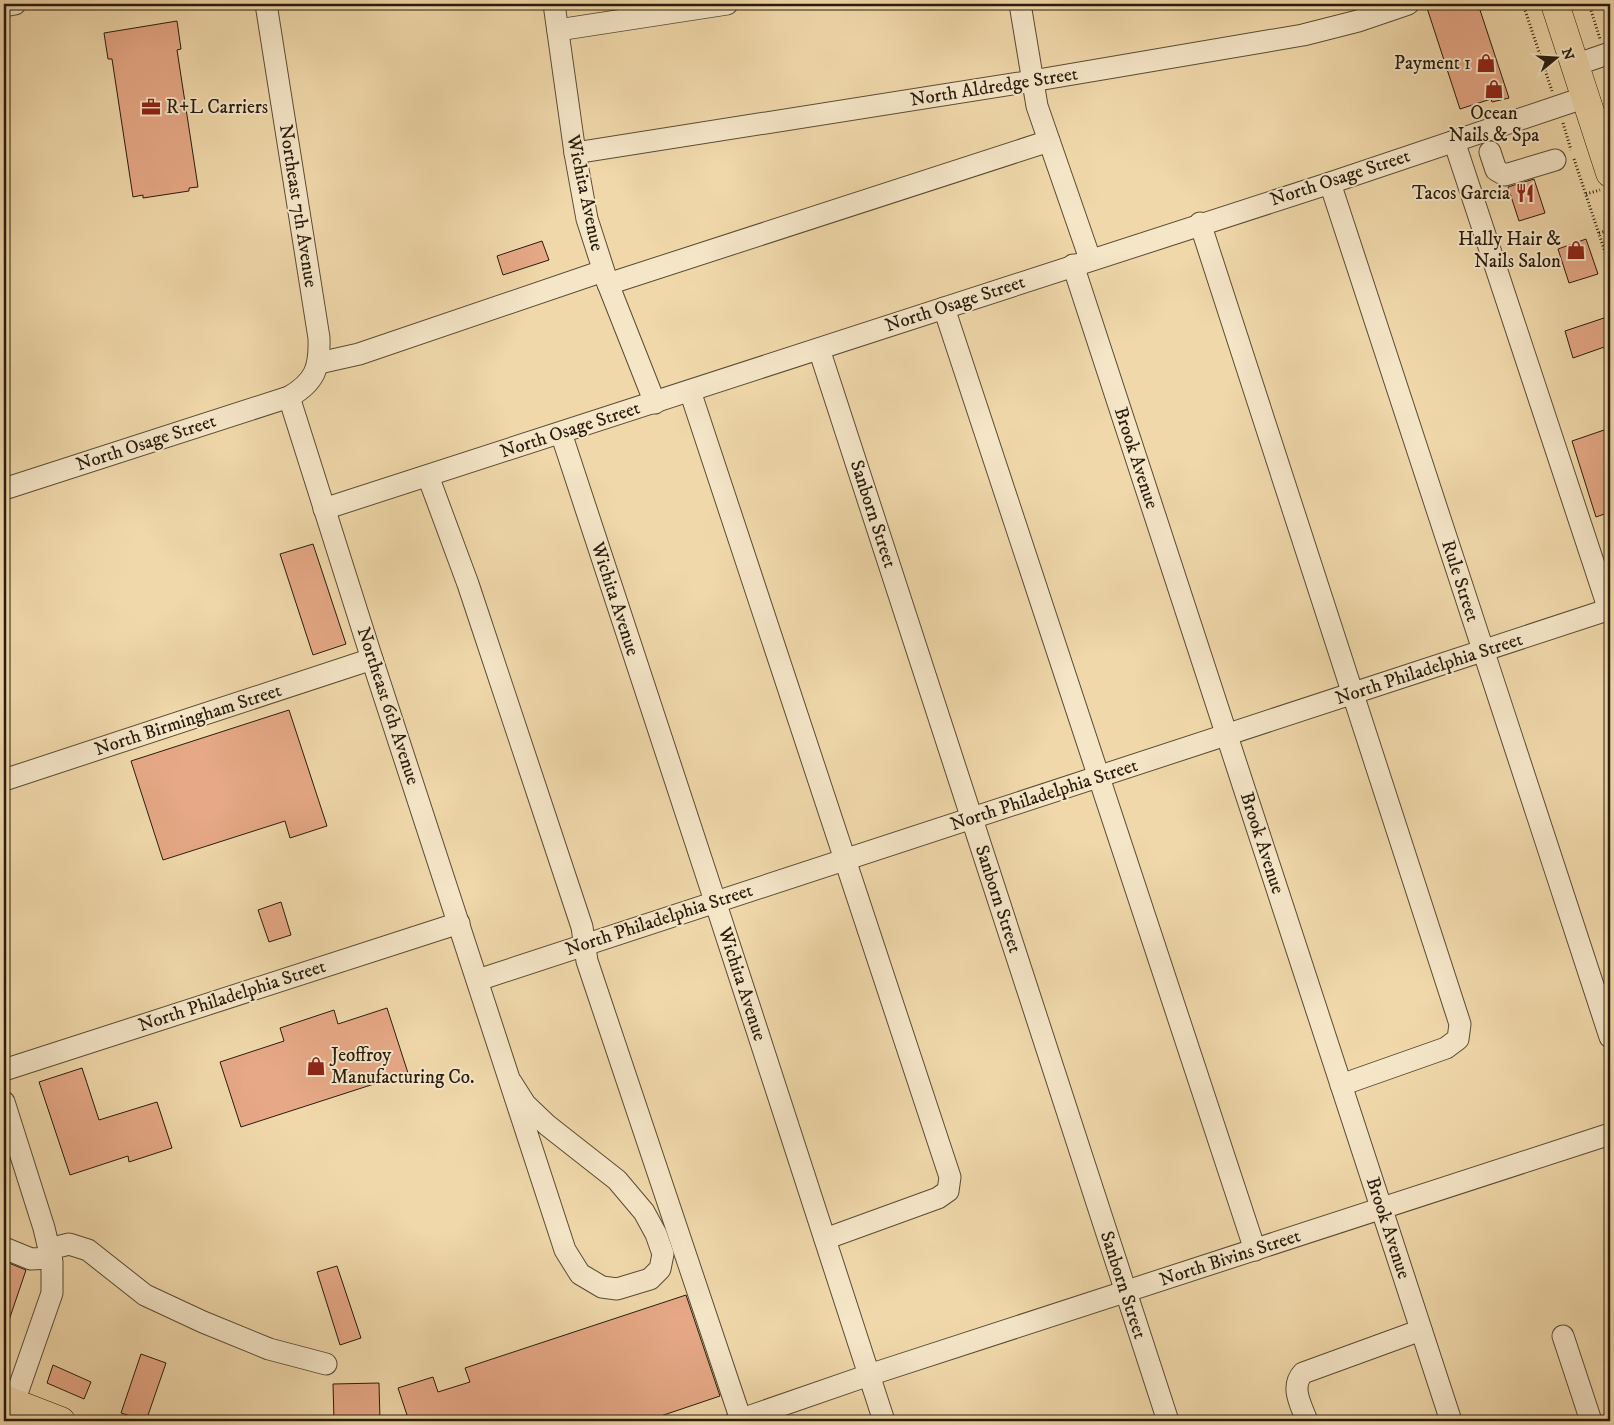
<svg xmlns="http://www.w3.org/2000/svg" width="1614" height="1425" viewBox="0 0 1614 1425" font-family="'IM FELL DW Pica',serif">
	<style>
		.building { fill: #e6a886; stroke: #281c0d }
		.lines { fill: none; stroke-linecap: round; stroke-linejoin: round }
		.minor-casing { stroke: #5a4b34; stroke-width: 23 }
		.major-casing { stroke: #281c0d; stroke-width: 29 }
		.highway-casing { stroke: #281c0d; stroke-width: 29 }
		.path { stroke: #281c0d; stroke-width: 3; stroke-dasharray: 1 2.5; stroke-linecap: butt }
		.minor { stroke: #f5e6c8; stroke-width: 21 }
		.major { stroke: #f0d8aa; stroke-width: 28 }
		.highway { stroke: #f0d8aa; stroke-width: 28 }
		.labels { text-anchor: middle; dominant-baseline: central; stroke-width: 4; stroke-linejoin: round; paint-order: stroke }
		.poi-label { font-size: 19px; fill: #281c0d; stroke: #f5e6c8; text-anchor: end }
		.street-label { font-size: 19px; fill: #281c0d; stroke: #f5e6c8 }
	</style>
	<rect width="100%" height="100%" fill="#f0d8aa"/>
	<filter id="stains"><feTurbulence type="fractalNoise" baseFrequency=".004" numOctaves="4"/><feColorMatrix values="0 0 0 0 .2 0 0 0 0 .09 0 0 0 0 .02 0 0 0 .5 -.17"/></filter>
	<radialGradient id="worn" r=".72"><stop offset=".6" stop-color="#630" stop-opacity="0"/><stop offset="1" stop-color="#630" stop-opacity=".3"/></radialGradient>
	<g class="building">
		<path d="M1439 4H1478L1509 98 1492 102 1491 99 1460 109 1427 8Z"/>
		<path d="M177 21 181 49 177 50 198 187 189 188V191L143 198V195L133 197 112 59H108L104 33Z"/>
		<path d="M1534 179 1545 213 1519 221 1508 187Z"/>
		<path d="M1586 239 1598 274 1569 283 1558 249Z"/>
		<path d="M542 241 549 260 503 275 497 256Z"/>
		<path d="M1604 318 1610 336V345L1573 358 1565 331Z"/>
		<path d="M1610 428V512L1596 517 1572 441Z"/>
		<path d="M313 544 346 644 313 655 280 554Z"/>
		<path d="M289 710 327 826 290 838 285 821 163 860 131 761Z"/>
		<path d="M281 902 291 935 269 942 258 910Z"/>
		<path d="M387 1008 408 1073 241 1127 220 1062 284 1041 280 1028 334 1010 338 1024Z"/>
		<path d="M82 1068 99 1120 157 1102 172 1148 129 1162 128 1156 70 1175 39 1082Z"/>
		<path d="M4 1261 26 1270 6 1329H4Z"/>
		<path d="M337 1266 361 1338 340 1345 317 1272Z"/>
		<path d="M686 1295 720 1396 646 1421H409L398 1388 433 1377 438 1392 470 1382 465 1368Z"/>
		<path d="M141 1354 166 1363 146 1421 121 1413Z"/>
		<path d="M53 1365 91 1382 84 1399 47 1383Z"/>
		<path d="M379 1383 380 1421H334L333 1384Z"/>
	</g>
	<g class="lines">
		<g class="minor-casing">
			<g id="minor">
				<path d="M554 4 575 153 587 219 608 284 655 403"/>
				<path d="M1020 4 1037 106 1090 259"/>
				<path d="M4 6 15 4"/>
				<path d="M558 30 727 4"/>
				<path d="M1575 65 1610 53"/>
				<path d="M1454 141 1610 613"/>
				<path d="M1490 152 1496 170 1505 175 1555 160"/>
				<path d="M575 153 1032 81 1303 35 1358 21 1408 4"/>
				<path d="M1330 183 1610 1037"/>
				<path d="M1200 223 1460 1024 1458 1039 1446 1048 1341 1085"/>
				<path d="M1073 265 1451 1421"/>
				<path d="M608 284 1049 141"/>
				<path d="M944 308 1255 1250"/>
				<path d="M819 349 1168 1421"/>
				<path d="M319 363 359 354 603 271"/>
				<path d="M690 391 950 1177 948 1191 938 1198 825 1239"/>
				<path d="M289 397 372 659 565 1250 580 1274 602 1287 617 1289 650 1279 660 1269 663 1254 656 1234 644 1212 617 1180 547 1125 525 1104 511 1082"/>
				<path d="M561 433 715 901 884 1421"/>
				<path d="M428 476 468 584 582 927 587 961 741 1420"/>
				<path d="M4 489 289 397C315 382 320 368 319 338L266 4"/>
				<path d="M324 509 1330 183 1586 97"/>
				<path d="M4 780 372 659"/>
				<path d="M478 980 1610 609"/>
				<path d="M4 1070 459 923"/>
				<path d="M4 1102 44 1228 52 1262V1293L14 1402"/>
				<path d="M4 1248 31 1259 51 1258"/>
				<path d="M49 1249 69 1244 88 1250 145 1295 203 1322 269 1349 326 1364"/>
				<path d="M1563 1336 1591 1421"/>
				<path d="M736 1421 869 1375 1610 1134"/>
				<path d="M1307 1421C1301 1405 1290 1387 1303 1373L1421 1330"/>
			</g>
		</g>
		<g class="major-casing">
			<path id="major" d="M4 1399 61 1421"/>
		</g>
		<g class="highway-casing">
			<path id="highway" d="M1555 4 1610 173"/>
		</g>
		<g class="path">
			<path d="M1523 4 1552 91"/>
			<path d="M1589 4 1600 39"/>
			<path d="M1563 123 1571 150"/>
			<path d="M1574 159 1610 267"/>
			<path d="M1586 194 1600 190"/>
			<path d="M1599 233 1610 230"/>
		</g>
		<use href="#minor" class="minor"/>
		<use href="#major" class="major"/>
		<use href="#highway" class="highway"/>
	</g>
	<defs>
		<g id="shop-bare" transform="scale(1.5)"><path d="M-5-2.5h2.3a2.7 3.5 0 0 1 5.4 0H5L5.5 6h-11ZM-1.5-2.5h3a1.5 2.3 0 0 0-3 0Z" fill="#8f2418" stroke="#f5e6c8" stroke-width="2.5" paint-order="stroke"/></g>
		<g id="office-bare" transform="scale(1.5)"><path d="M-6-3h4V-5.5h4V-3h4V5H-6ZM-1-4.5V-3h2v-1.5ZM-6 0V1H6V0Z" fill="#8f2418" stroke="#f5e6c8" stroke-width="2.5" paint-order="stroke"/></g>
		<g id="restaurant-bare" transform="scale(1.5)"><path d="M-5-6h1v4h1v-4h1v4h1v-4h1v5L-1.5 .5V6h-2V.5L-5-1ZM5-6V6H3V1.5H1.5Q1.5-4 5-6Z" fill="#8f2418" stroke="#f5e6c8" stroke-width="2.5" paint-order="stroke"/></g>
	</defs>
	<g fill-rule="evenodd">
		<use href="#shop-bare" x="1486" y="63"/>
		<use href="#shop-bare" x="1494" y="89"/>
		<use href="#office-bare" x="151" y="107"/>
		<use href="#restaurant-bare" x="1525" y="193"/>
		<use href="#shop-bare" x="1576" y="250"/>
		<use href="#shop-bare" x="316" y="1066"/>
	</g>
	<g class="labels">
		<g class="poi-label">
			<text x="1471" y="63">Payment 1</text>
			<text x="166" y="107" text-anchor="start">R+L Carriers</text>
			<text x="1494" y="113" text-anchor="middle">Ocean<tspan x="1494" dy="22">Nails &amp; Spa</tspan></text>
			<text x="1510" y="193">Tacos Garcia</text>
			<text x="1561" y="239">Hally Hair &amp;<tspan x="1561" dy="22">Nails Salon</tspan></text>
			<text x="331" y="1055" text-anchor="start">Jeoffroy<tspan x="331" dy="22">Manufacturing Co.</tspan></text>
		</g>
		<g class="street-label">
			<text transform="translate(994 87) rotate(-9)">North Aldredge Street</text>
			<text transform="translate(1340 178) rotate(-18)">North Osage Street</text>
			<text transform="translate(585 193) rotate(78)">Wichita Avenue</text>
			<text transform="translate(298 206) rotate(81)">Northeast 7th Avenue</text>
			<text transform="translate(955 304) rotate(-18)">North Osage Street</text>
			<text transform="translate(570 430) rotate(-18)">North Osage Street</text>
			<text transform="translate(146 443) rotate(-18)">North Osage Street</text>
			<text transform="translate(1136 458) rotate(72)">Brook Avenue</text>
			<text transform="translate(873 514) rotate(72)">Sanborn Street</text>
			<text transform="translate(1460 581) rotate(72)">Rule Street</text>
			<text transform="translate(615 599) rotate(72)">Wichita Avenue</text>
			<text transform="translate(1429 669) rotate(-18)">North Philadelphia Street</text>
			<text transform="translate(388 706) rotate(72)">Northeast 6th Avenue</text>
			<text transform="translate(188 720) rotate(-18)">North Birmingham Street</text>
			<text transform="translate(1044 795) rotate(-18)">North Philadelphia Street</text>
			<text transform="translate(1262 843) rotate(72)">Brook Avenue</text>
			<text transform="translate(998 899) rotate(72)">Sanborn Street</text>
			<text transform="translate(659 920) rotate(-18)">North Philadelphia Street</text>
			<text transform="translate(742 984) rotate(72)">Wichita Avenue</text>
			<text transform="translate(232 996) rotate(-18)">North Philadelphia Street</text>
			<text transform="translate(1388 1228) rotate(72)">Brook Avenue</text>
			<text transform="translate(1230 1258) rotate(-18)">North Bivins Street</text>
			<text transform="translate(1123 1285) rotate(72)">Sanborn Street</text>
		</g>
	</g>
	<rect width="1614" height="1425" fill="none" stroke="#f0d8aa" stroke-width="20"/>
	<rect x="5" y="5" width="1604" height="1415" fill="none" stroke="#281c0d" stroke-width="2.5"/>
	<rect x="10" y="10" width="1594" height="1405" fill="none" stroke="#281c0d"/>
	<g transform="translate(1556 58) rotate(72)" stroke="#f5e6c8" stroke-width="4" paint-order="stroke">
	<path d="M0-4L9 19L0 12L-9 19Z" fill="#281c0d"/>
	<text y="-8" font-size="14" font-weight="bold" text-anchor="middle" fill="#281c0d">N</text>
	</g>
	<rect width="100%" height="100%" filter="url(#stains)"/>
	<rect width="100%" height="100%" fill="url(#worn)"/>
</svg>
